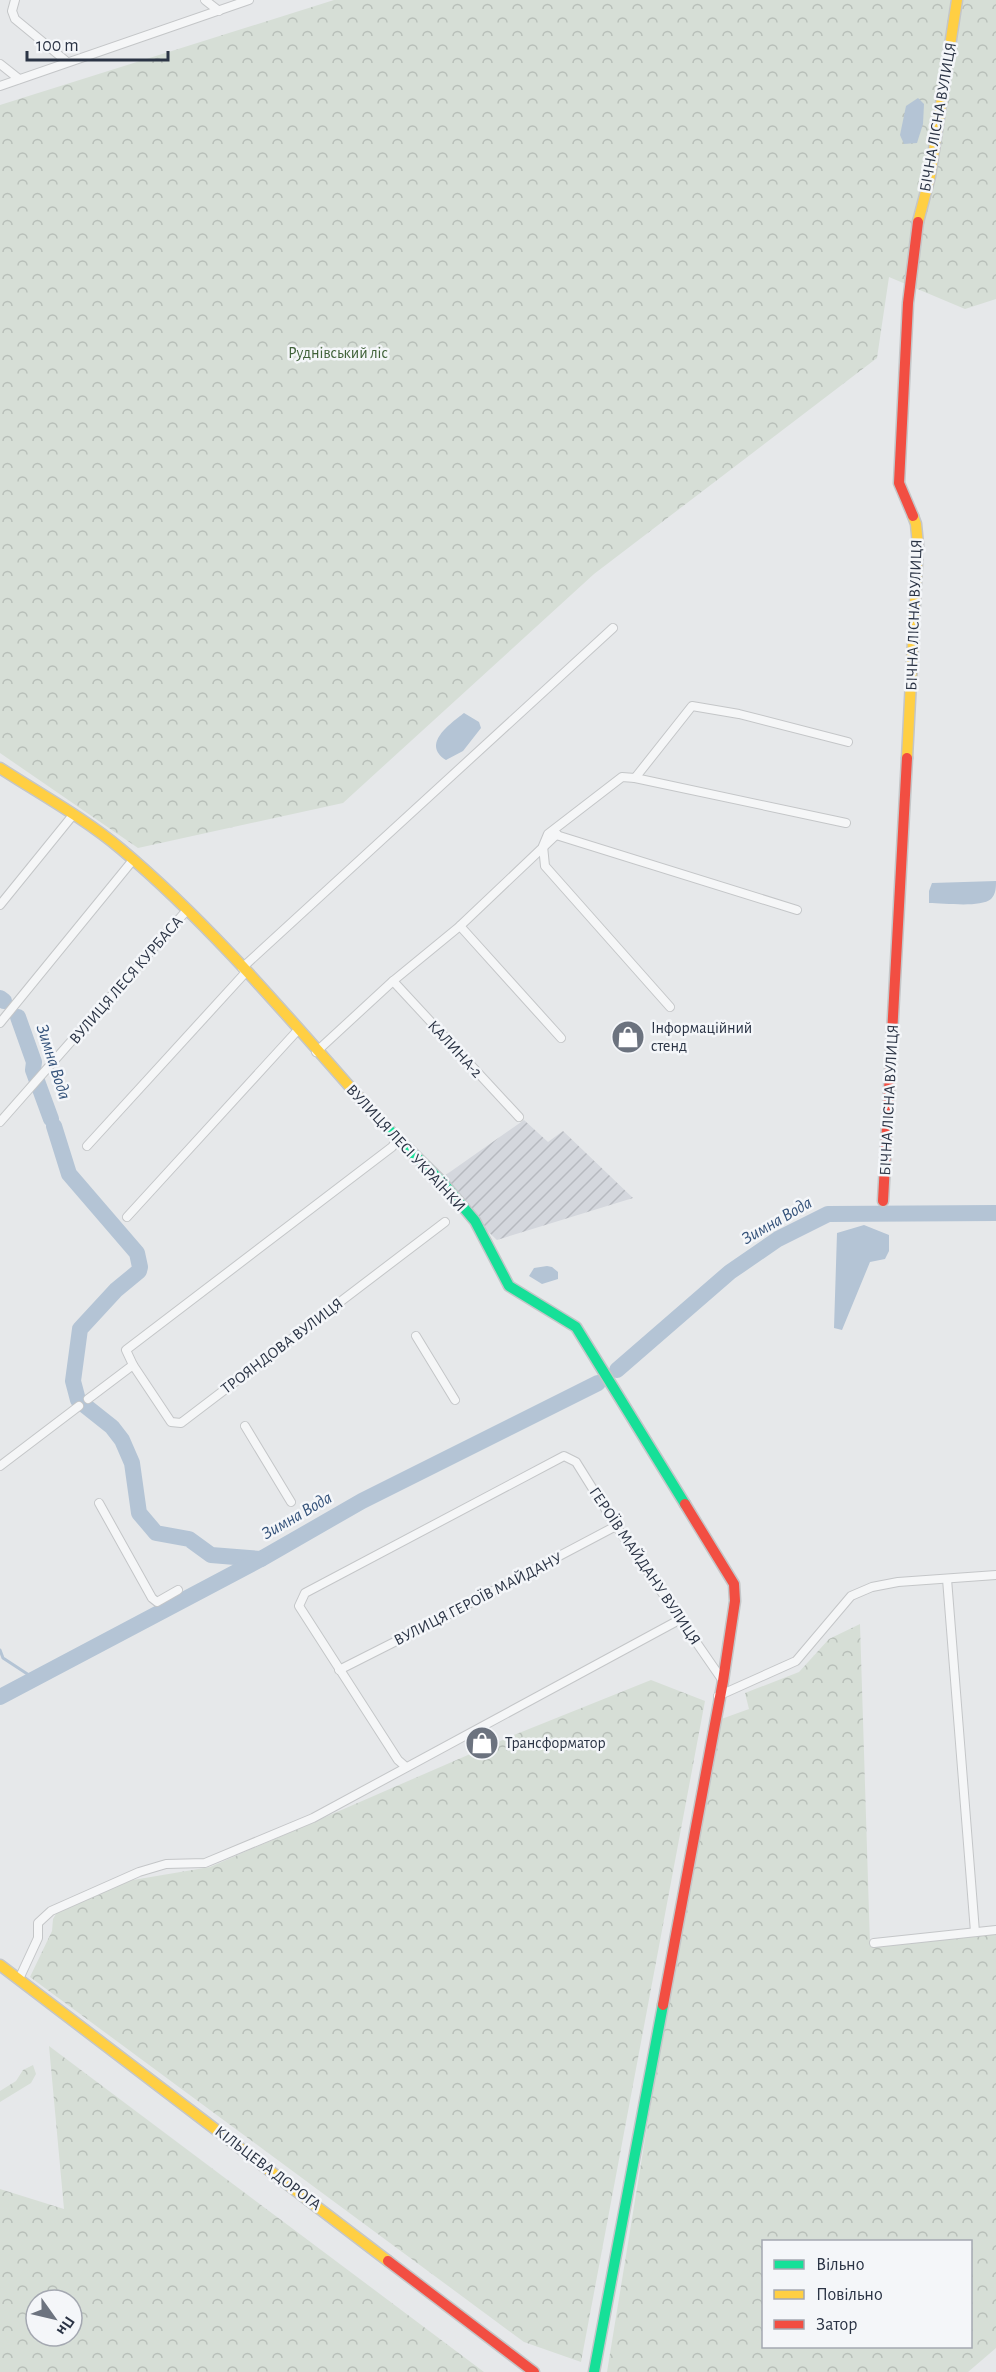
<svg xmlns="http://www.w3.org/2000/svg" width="996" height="2372" viewBox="0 0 996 2372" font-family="'Alegreya Sans',sans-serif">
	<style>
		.industrial { fill: url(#industrial-furrows) }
		.forest { fill: url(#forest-crowns); fill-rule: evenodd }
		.water { fill: #b4c4d5 }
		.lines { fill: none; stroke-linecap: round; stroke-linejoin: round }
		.stream { stroke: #b4c4d5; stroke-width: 3 }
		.river { stroke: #b4c4d5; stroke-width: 16 }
		.street-casing { stroke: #c4c6c8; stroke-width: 10 }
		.fast-casing { stroke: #c4c6c8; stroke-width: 13 }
		.slow-casing { stroke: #c4c6c8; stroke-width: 13 }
		.jam-casing { stroke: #c4c6c8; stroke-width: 13 }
		.street { stroke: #f5f6f7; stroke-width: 8 }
		.fast { stroke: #16e098; stroke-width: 10 }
		.slow { stroke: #ffcf43; stroke-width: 10 }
		.jam { stroke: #f24e42; stroke-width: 10 }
		.labels { text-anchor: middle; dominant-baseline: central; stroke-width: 5; stroke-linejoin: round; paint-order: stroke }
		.street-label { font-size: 16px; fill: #2b3445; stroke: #f4f6f9 }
		.park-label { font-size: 16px; fill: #3f6138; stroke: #f4f6f9 }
		.poi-label { font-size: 16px; fill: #2b3445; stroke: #f4f6f9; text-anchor: start }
		.water-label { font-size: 18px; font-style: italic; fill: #34527a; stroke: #f4f6f9 }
	</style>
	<defs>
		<pattern id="industrial-furrows" width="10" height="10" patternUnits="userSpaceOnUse" patternTransform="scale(1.5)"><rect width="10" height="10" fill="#d4d7dd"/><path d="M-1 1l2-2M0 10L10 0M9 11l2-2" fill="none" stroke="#b6b9bf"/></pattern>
		<pattern id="forest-crowns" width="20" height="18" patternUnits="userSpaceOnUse" patternTransform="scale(1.5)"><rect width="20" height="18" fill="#d6ded6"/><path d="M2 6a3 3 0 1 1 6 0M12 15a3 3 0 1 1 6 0" fill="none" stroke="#b8bfb9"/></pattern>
	</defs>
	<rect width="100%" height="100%" fill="#e6e8ea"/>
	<path class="industrial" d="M524 1120 548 1142 563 1131 633 1198 497 1240 466 1211 440 1179Z"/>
	<g class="forest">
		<path d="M334 0H996V299L965 309 889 277 877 358 594 574 343 803 138 848 0 753V105Z"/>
		<path d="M860 1624 870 1945 996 1932V2348L968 2372H607L713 1722 749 1709 745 1693 799 1672 829 1639ZM764 2242H970V2346H764Z"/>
		<path d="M651 1680 705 1701 581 2362 524 2342 30 1977 52 1931 53 1919 61 1905 127 1881 210 1867 514 1735Z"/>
		<path d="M49 2046 484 2372H0V2189L64 2209ZM36 2300H72V2336H36Z"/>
		<path d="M33 2065 36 2074 31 2083 0 2102V2091L16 2081 23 2070Z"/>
	</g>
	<g class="water">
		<path d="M918 98 924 104 923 124 917 143 904 144 900 135 906 106Z"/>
		<path d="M464 713 479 722 481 728 463 751 446 760C421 744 450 724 464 713Z"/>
		<path d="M996 881C996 887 996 894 991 899 980 908 944 903 929 903V891L932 883Z"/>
		<path d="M864 1225 889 1235V1251L885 1259 870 1262 842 1330 834 1328 837 1233Z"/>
		<path d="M547 1266 552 1267 558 1272V1279L542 1284 529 1276 534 1268Z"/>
	</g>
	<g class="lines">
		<path class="stream" d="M0 1650 3 1658 35 1679"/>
		<g class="river">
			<path d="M0 998 4 1001"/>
			<path d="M18 1017 34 1062 33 1070 51 1119"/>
			<path d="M54 1126 69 1174 137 1253 140 1267 139 1271 116 1290 80 1329 73 1381 78 1400 112 1427 122 1440 132 1463 139 1513 156 1533 189 1539 211 1555 261 1559 362 1501 598 1383"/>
			<path d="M617 1370 730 1272 778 1239 828 1214 996 1213"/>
			<path d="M0 1697 261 1559"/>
		</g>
		<g class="street-casing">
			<g id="street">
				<path d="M15 0 12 11 15 19 66 61"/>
				<path d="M205 0 219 11"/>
				<path d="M0 64 19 79"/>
				<path d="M0 86 249 0"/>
				<path d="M635 778 846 823"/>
				<path d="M553 834 797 910"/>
				<path d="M0 905 73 815"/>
				<path d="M460 926 561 1038"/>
				<path d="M242 968 613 628"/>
				<path d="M393 981 519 1117"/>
				<path d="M670 1007 545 866 543 846 548 834 622 777 635 778 692 706 739 714 848 742"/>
				<path d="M0 1023 133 860"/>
				<path d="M316 1052 393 981 460 926 557 834"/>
				<path d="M0 1122 187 910"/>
				<path d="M397 1140 392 1147 126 1350 133 1365 171 1422 181 1423 445 1222"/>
				<path d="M87 1146 246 972"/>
				<path d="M127 1217 297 1031"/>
				<path d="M416 1336 455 1400"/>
				<path d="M88 1399 133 1365"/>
				<path d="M245 1426 291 1502"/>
				<path d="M0 1466 79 1406"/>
				<path d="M99 1503 152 1598 157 1602 178 1590"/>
				<path d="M947 1579 975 1932"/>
				<path d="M339 1670 438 1620 616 1526"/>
				<path d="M718 1696 796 1661 851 1596 872 1587 898 1582 996 1575"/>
				<path d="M406 1767 398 1760 299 1606 305 1593 564 1456 576 1462 616 1526 723 1681"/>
				<path d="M874 1943 996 1930"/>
				<path d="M19 1979 38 1938V1923L51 1911 139 1872 166 1864 205 1863 313 1818 679 1620"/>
			</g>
		</g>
		<g class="fast-casing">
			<g id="fast">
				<path d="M381 1122 443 1183 475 1221 509 1286 576 1327 685 1504"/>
				<path d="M594 2372 663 2005"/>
			</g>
		</g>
		<g class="slow-casing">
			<g id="slow">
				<path d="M918 222 930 176 957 0"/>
				<path d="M907 758 918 545 916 524 913 516"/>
				<path d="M0 768C40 794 84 818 121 849 217 930 298 1029 381 1122"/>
				<path d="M0 1965 388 2261"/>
			</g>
		</g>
		<g class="jam-casing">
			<g id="jam">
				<path d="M913 516 899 483 908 303 918 222"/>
				<path d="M883 1201 907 758"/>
				<path d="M663 2005 723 1681 735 1601 734 1584 685 1504"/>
				<path d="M388 2261 534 2372"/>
			</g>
		</g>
		<use href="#street" class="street"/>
		<use href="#fast" class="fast"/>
		<use href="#slow" class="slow"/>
		<use href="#jam" class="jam"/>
	</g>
	<defs>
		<g id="shop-disc" transform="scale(1.725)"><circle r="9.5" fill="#6c737f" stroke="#f4f6f9"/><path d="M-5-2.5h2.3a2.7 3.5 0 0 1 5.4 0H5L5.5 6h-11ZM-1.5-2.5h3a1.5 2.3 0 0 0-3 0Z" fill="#fff"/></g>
	</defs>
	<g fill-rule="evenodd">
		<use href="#shop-disc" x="628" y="1037"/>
		<use href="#shop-disc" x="482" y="1743"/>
	</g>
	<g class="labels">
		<g class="street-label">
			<text transform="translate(938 117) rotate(-80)">БІЧНА ЛІСНА ВУЛИЦЯ</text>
			<text transform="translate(914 615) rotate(-88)">БІЧНА ЛІСНА ВУЛИЦЯ</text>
			<text transform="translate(126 980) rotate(-49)">ВУЛИЦЯ ЛЕСЯ КУРБАСА</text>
			<text transform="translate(455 1049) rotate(47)">КАЛИНА-2</text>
			<text transform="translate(889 1100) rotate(-87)">БІЧНА ЛІСНА ВУЛИЦЯ</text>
			<text transform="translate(406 1148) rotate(47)">ВУЛИЦЯ ЛЕСІ УКРАЇНКИ</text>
			<text transform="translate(282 1346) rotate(-37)">ТРОЯНДОВА ВУЛИЦЯ</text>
			<text transform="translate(645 1566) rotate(56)">ГЕРОЇВ МАЙДАНУ ВУЛИЦЯ</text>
			<text transform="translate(478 1599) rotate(-27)">ВУЛИЦЯ ГЕРОЇВ МАЙДАНУ</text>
			<text transform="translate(268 2168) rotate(37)">КІЛЬЦЕВА ДОРОГА</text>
		</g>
		<g class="park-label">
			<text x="338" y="353">Руднівський ліс</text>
		</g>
		<g class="poi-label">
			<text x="651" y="1028">Інформаційний<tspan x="651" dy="18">стенд</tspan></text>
			<text x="505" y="1743">Трансформатор</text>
		</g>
		<g class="water-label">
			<text transform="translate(53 1062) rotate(72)">Зимна Вода</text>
			<text transform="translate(777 1221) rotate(-30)">Зимна Вода</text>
			<text transform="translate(297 1516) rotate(-30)">Зимна Вода</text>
		</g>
	</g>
	<rect x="762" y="2240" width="210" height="108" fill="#f4f6f9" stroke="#a4a8b1" stroke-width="1.5"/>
	<rect x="774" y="2260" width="30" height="9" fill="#16e098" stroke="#a4a8b1" stroke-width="1.5"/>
	<text x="816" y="2270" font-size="18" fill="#2b3445">Вільно</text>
	<rect x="774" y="2290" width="30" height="9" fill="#ffcf43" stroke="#a4a8b1" stroke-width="1.5"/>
	<text x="816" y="2300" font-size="18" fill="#2b3445">Повільно</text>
	<rect x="774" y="2320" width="30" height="9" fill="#f24e42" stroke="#a4a8b1" stroke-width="1.5"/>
	<text x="816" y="2330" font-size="18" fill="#2b3445">Затор</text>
	<g transform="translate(54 2318) rotate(124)"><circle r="28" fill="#f4f6f9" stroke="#a4a8b1" stroke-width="1.5"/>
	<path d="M0-4.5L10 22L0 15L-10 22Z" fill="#6c737f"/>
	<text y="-9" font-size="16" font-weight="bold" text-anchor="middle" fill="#2b3445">Пн</text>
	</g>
	<path d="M27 51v9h141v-9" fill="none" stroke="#2b3445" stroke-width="3"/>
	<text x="36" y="51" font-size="18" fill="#2b3445" stroke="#f4f6f9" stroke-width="4.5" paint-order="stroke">100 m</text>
</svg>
